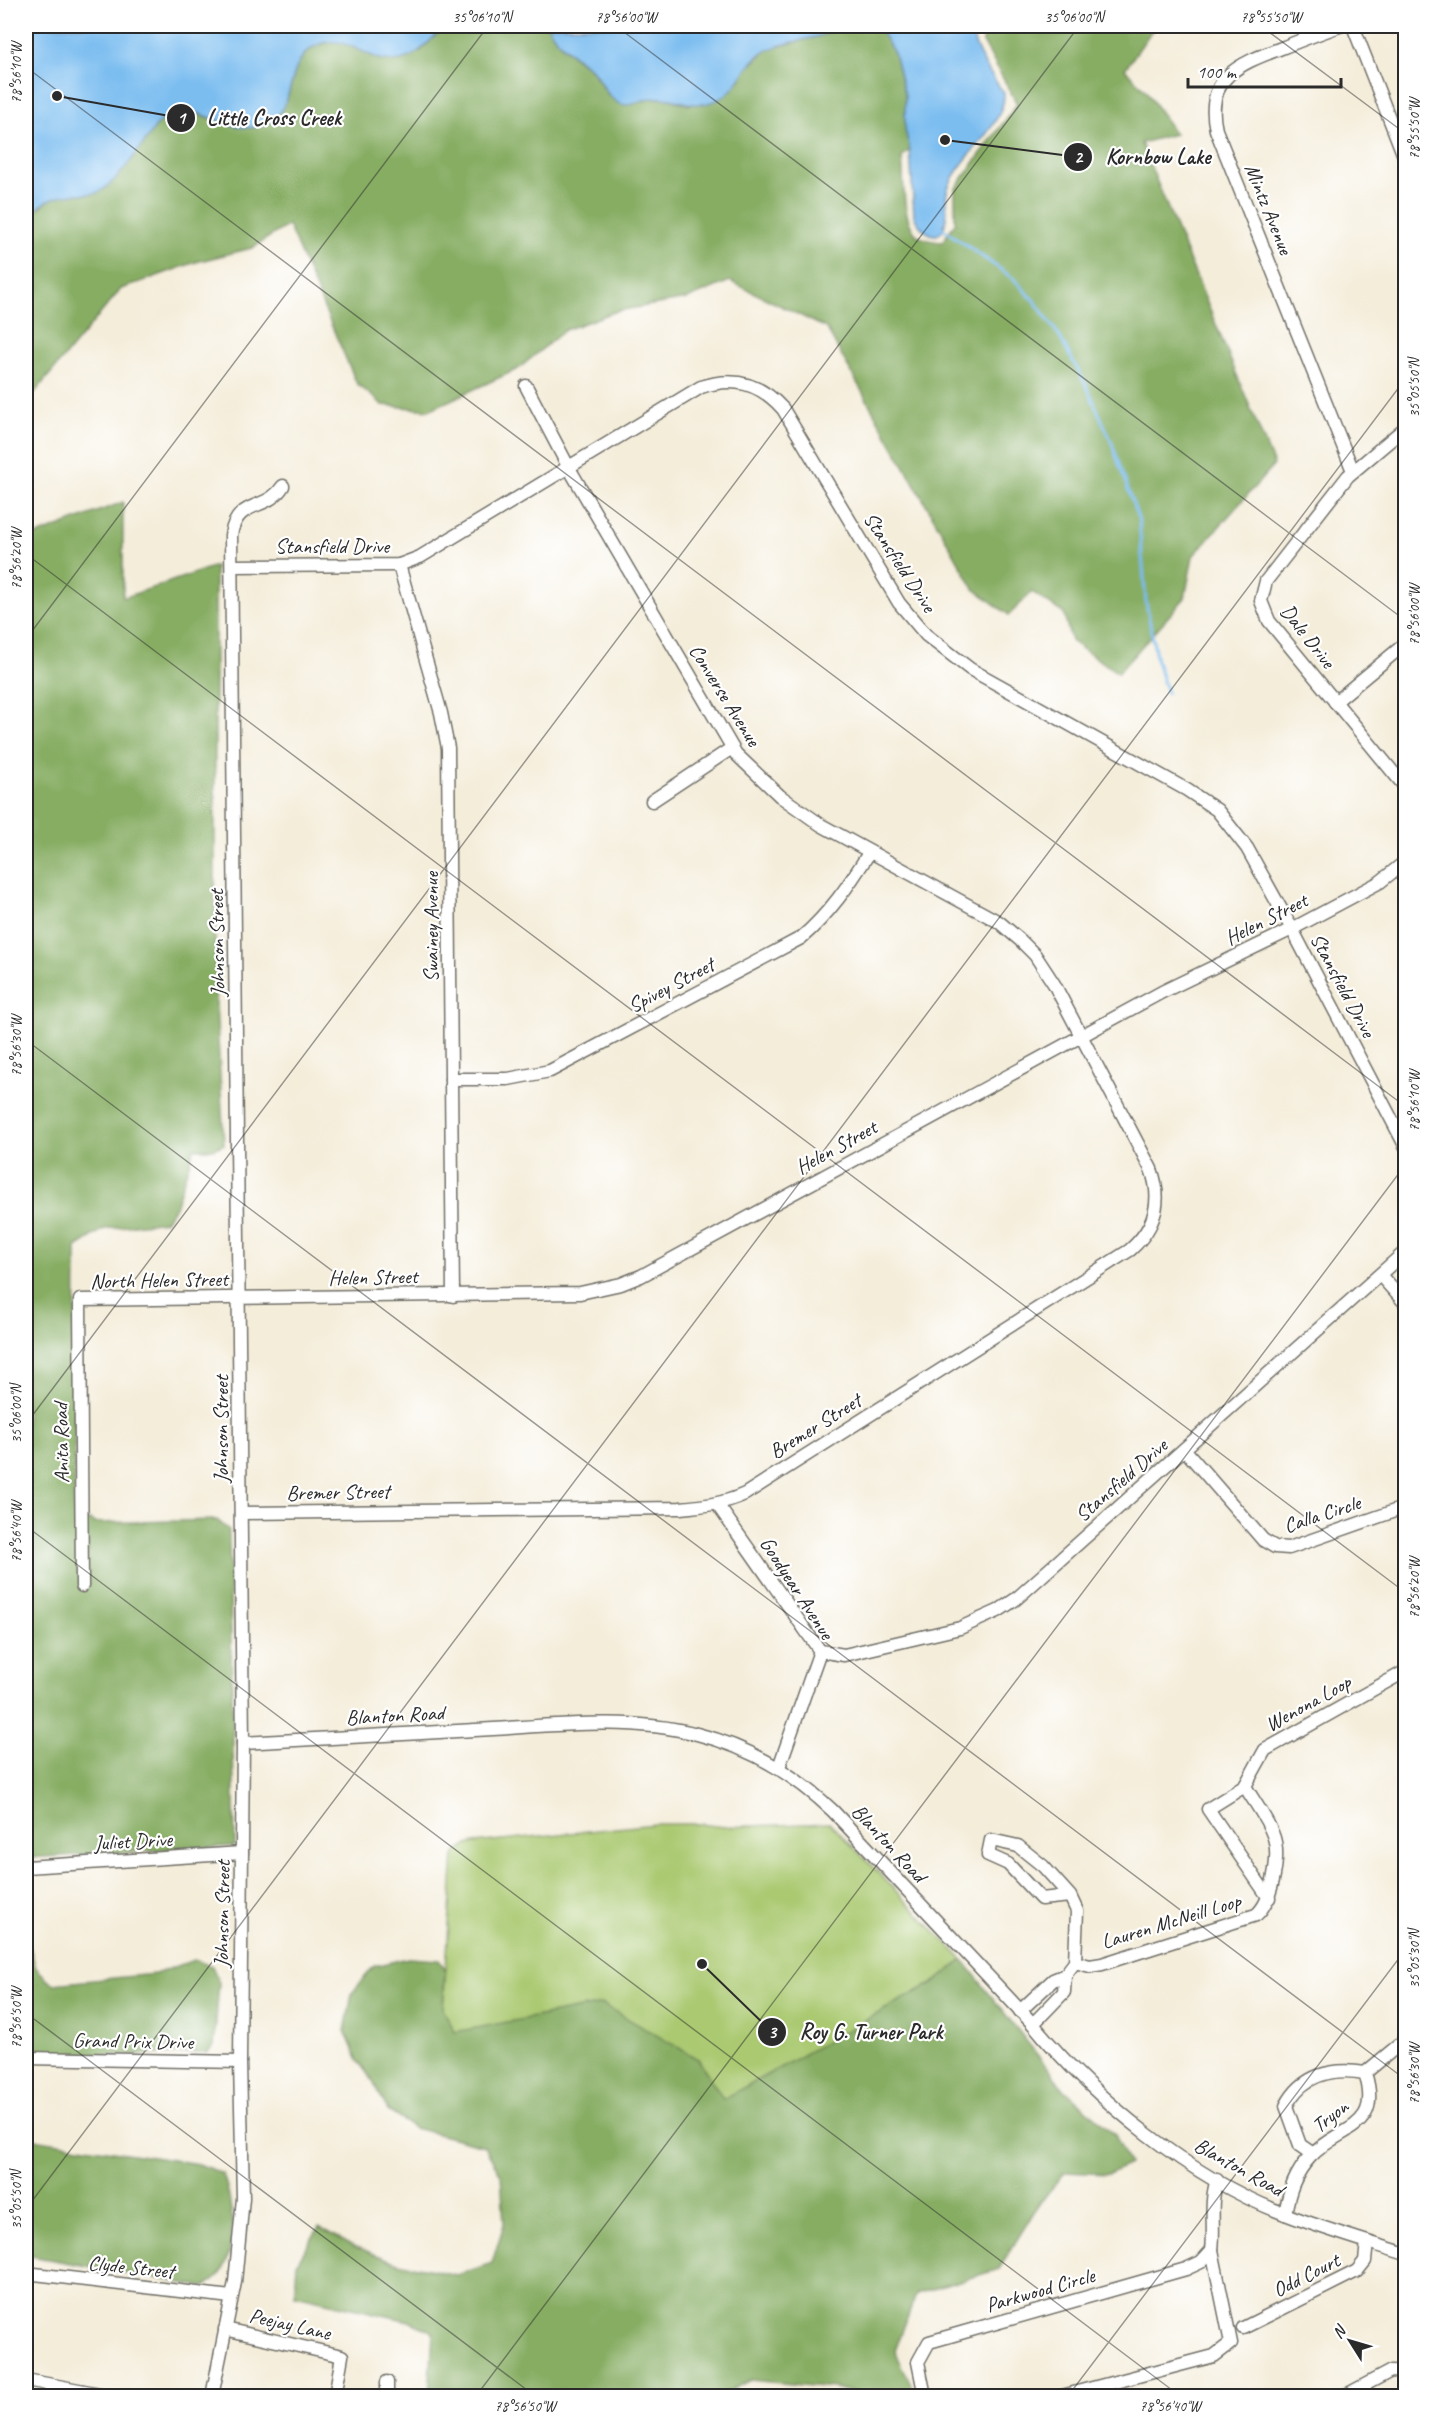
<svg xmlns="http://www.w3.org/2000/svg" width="1431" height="2422" viewBox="0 0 1431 2422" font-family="Caveat,sans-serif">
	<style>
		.green { fill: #aac971; stroke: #6a7a4e; stroke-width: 1.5 }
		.forest { fill: #87ad63; stroke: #596c47; stroke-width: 1.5 }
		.water { fill: #7bbdf0; stroke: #53748e; stroke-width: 1.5 }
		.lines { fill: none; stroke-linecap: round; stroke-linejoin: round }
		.stream { stroke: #7bbdf0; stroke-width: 3 }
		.minor-casing { stroke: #716f68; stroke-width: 15 }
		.minor { stroke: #fff; stroke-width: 12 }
		.ticks { fill: none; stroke: #2b2b2b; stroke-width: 1.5; stroke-opacity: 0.45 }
		.labels { text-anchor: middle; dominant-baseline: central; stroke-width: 4.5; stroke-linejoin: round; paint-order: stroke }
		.street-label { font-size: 21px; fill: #2b2b2b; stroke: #fff }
		.leader { fill: none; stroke: #2b2b2b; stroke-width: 2 }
		.callout-dot { fill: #2b2b2b; stroke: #fff; stroke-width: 2 }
		.mark-label { font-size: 18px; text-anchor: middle; font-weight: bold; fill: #fff }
		.callout-label { font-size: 22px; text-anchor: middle; font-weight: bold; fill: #2b2b2b; stroke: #fff; stroke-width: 4.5; stroke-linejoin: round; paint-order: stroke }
		.neatline { fill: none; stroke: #2b2b2b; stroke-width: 2 }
		.ticks-label { font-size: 15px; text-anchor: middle; fill: #2b2b2b }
	</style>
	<rect width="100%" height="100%" fill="#fff"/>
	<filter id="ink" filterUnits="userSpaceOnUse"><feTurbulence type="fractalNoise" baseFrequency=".0167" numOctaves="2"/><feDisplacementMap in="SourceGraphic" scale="12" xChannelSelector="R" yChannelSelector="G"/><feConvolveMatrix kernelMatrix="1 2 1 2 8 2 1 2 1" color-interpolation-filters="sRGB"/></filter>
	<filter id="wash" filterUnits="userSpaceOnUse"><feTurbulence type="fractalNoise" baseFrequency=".008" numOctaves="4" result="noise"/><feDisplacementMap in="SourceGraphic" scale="24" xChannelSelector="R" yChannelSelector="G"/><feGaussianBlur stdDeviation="1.35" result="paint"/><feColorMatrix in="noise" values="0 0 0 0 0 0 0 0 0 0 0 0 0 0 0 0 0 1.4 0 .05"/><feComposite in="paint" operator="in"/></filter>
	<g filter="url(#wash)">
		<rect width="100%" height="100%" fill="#f4edda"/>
		<path class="green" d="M830 1823 963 1960 938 1980 723 2100 698 2059 492 2027 455 2032 443 2009 454 1855 463 1847 474 1843 655 1824H700L725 1827Z"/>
		<g class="forest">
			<path d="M445 26H548L553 35 564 48 592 71 609 96 633 104 652 98H666L689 105 740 80 746 69 768 49 820 36 844 26H872L882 33 894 53 905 95V129L910 150 902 157C904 178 902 217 915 233 922 240 933 241 942 242L955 223V189L1017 104 983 42 981 26H1155L1125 69 1146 91 1175 134 1141 143 1274 465 1193 556 1185 598 1118 673 1071 641 1064 614 1032 592 1009 615 974 589 826 328 730 281 687 299 617 311 565 330 518 369 429 410 383 405 357 384 288 225 252 248 196 262 121 289 26 403V224L30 216 53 197 63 194H88L116 178 161 120 168 115 178 111H189L232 125 259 127 287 99 298 61 313 46 338 40 381 60 419 52Z"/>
			<path d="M123 502V598L215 566V986L224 1144 214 1149H194L175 1207 165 1221 104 1229 76 1247 74 1513 95 1523 217 1520 229 1530 235 1846 26 1858V539Z"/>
			<path d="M26 1935 36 1968 53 1984 155 1974 194 1960 212 1966 219 1983 214 2046 207 2053 26 2057Z"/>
			<path d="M408 1958 439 1960 445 1968 443 2009 455 2032 602 2004 698 2059 723 2099 938 1980 963 1960 1064 2089 1115 2135 1129 2164 1109 2174 1064 2172 1037 2207 999 2269 916 2294 895 2351 917 2396H867L834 2388 750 2380 720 2396H429L433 2332 409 2321 295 2295 297 2263 319 2227 356 2247 398 2263 457 2275 492 2263 504 2224 501 2175 484 2146 414 2128 388 2111 373 2081 358 2061 345 2031 352 1993 374 1966Z"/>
			<path d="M26 2138 199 2164 223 2174C233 2203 237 2244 222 2272 219 2278 210 2282 204 2287L26 2255Z"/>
		</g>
		<g class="water">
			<path d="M26 26H445C434 36 422 52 407 58 372 73 347 25 312 48 284 65 297 116 262 126 225 137 197 95 161 120 144 141 123 177 101 191 94 195 85 194 78 194 54 194 37 203 26 224Z"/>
			<path d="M548 26H844C835 28 827 33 819 36 800 42 774 43 758 56 742 70 737 93 715 101 691 111 676 95 653 98 641 99 629 109 618 103 605 95 602 81 593 71 577 55 558 47 548 26Z"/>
			<path d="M872 26H970C975 52 988 71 1004 93 1006 118 974 147 960 167 955 174 949 183 947 191 945 202 948 213 945 224 939 247 919 229 914 216L910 150 905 129V95L894 53 882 33Z"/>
		</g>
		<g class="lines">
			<path class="stream" d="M939 226 1014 279 1036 303 1058 334 1086 385 1110 438 1139 521 1146 602 1157 662 1167 693"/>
		</g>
	</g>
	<g filter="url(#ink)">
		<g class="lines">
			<g class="minor-casing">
				<g id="minor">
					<path d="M1340 26C1319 33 1299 41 1279 49 1239 64 1204 78 1216 130L1353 471"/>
					<path d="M1353 26 1406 161"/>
					<path d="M1406 427 1348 476 1266 581 1261 601 1269 621 1406 788"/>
					<path d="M399 565 441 713 448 748 453 1296"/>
					<path d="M232 566 399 565 420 557 701 387C734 376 760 383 783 409L899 603 926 635 970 669 1187 790 1217 810 1247 848 1292 929 1406 1147"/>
					<path d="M1335 702 1406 643"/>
					<path d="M652 801 732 748"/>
					<path d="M451 1079H508L550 1071 801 938C830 913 849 885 869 853"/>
					<path d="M1380 1275 1406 1304"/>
					<path d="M1185 1450 1263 1540 1275 1547 1289 1548 1406 1507"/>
					<path d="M717 1504 820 1651 779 1767"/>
					<path d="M241 1513 680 1508C703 1506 723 1504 745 1494L1130 1250C1155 1228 1163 1201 1151 1169L1054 984 1035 955 1020 940 999 922 821 825 780 796 736 754 569 468 526 386"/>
					<path d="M82 1586 80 1300 580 1293 621 1284 641 1276 1162 992 1292 929 1380 882 1406 861"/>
					<path d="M820 1651 844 1655 960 1628 998 1611 1016 1599 1406 1251"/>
					<path d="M243 1743C326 1738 409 1733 493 1729 559 1725 631 1717 697 1734 750 1747 794 1774 833 1811L1033 2024C1095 2100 1192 2179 1285 2214 1324 2229 1365 2241 1406 2254"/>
					<path d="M1245 1786 1265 1750 1406 1671"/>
					<path d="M26 1867 242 1853"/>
					<path d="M1075 1962 1090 1966 1102 1964 1256 1915C1272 1902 1281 1855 1273 1835 1267 1818 1254 1802 1245 1786L1208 1809 1269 1898"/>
					<path d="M1020 2011 1053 1980 1065 1975 1075 1962 1077 1911 1070 1896 1043 1866 1018 1846 991 1840 988 1855 1008 1864 1041 1899 1070 1896"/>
					<path d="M1033 2024 1064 1992 1065 1975"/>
					<path d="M26 2058 240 2062"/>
					<path d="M1313 2154 1300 2145 1286 2106C1302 2075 1332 2067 1365 2073L1406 2039"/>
					<path d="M1285 2214C1289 2191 1295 2173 1311 2156 1341 2125 1383 2130 1365 2073"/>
					<path d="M1212 2250C1215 2226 1209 2203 1217 2180"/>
					<path d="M26 2273 231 2297"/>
					<path d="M1243 2328 1357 2271 1365 2261 1367 2242"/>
					<path d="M225 2329 342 2356 335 2396"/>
					<path d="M26 2380 111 2396"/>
					<path d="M212 2396 235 2282 243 2198 240 2062 243 1743 231 535C237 498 267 512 283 486"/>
					<path d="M387 2396V2382"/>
					<path d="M925 2396 918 2362 929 2342 1186 2269 1201 2262 1212 2250 1231 2343 1214 2356 1062 2396"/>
					<path d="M1344 2396 1391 2371 1406 2372"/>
				</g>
			</g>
			<use href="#minor" class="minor"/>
		</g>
	</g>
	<path class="ticks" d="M616 26 1406 621M1261 26 1406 134M26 67 1406 1107M26 554 1406 1593M26 639 488 26M26 1040 1406 2080M26 1424 1079 26M26 1526 1180 2396M26 2013 535 2396M26 2209 1406 378M476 2396 1406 1164M1068 2396 1406 1949"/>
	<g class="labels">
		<g class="street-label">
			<text transform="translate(1269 209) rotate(68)">Mintz Avenue</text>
			<text x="332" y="546">Stansfield Drive</text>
			<text transform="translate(900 562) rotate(57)">Stansfield Drive</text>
			<text transform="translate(1308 636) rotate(52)">Dale Drive</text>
			<text transform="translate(725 695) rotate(58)">Converse Avenue</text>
			<text transform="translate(1266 919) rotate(-27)">Helen Street</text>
			<text transform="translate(431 927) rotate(-90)">Swainey Avenue</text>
			<text transform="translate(217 943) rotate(-91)">Johnson Street</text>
			<text transform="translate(671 985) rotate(-28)">Spivey Street</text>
			<text transform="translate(1343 985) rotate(62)">Stansfield Drive</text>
			<text transform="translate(836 1147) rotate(-29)">Helen Street</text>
			<text transform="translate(373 1277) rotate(-1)">Helen Street</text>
			<text transform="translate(159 1280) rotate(-1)">North Helen Street</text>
			<text transform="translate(815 1426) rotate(-32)">Bremer Street</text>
			<text transform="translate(221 1429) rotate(-90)">Johnson Street</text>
			<text transform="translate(61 1443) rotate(-91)">Anita Road</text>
			<text transform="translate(1121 1480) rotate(-41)">Stansfield Drive</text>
			<text transform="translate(338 1492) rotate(-1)">Bremer Street</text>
			<text transform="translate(1322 1514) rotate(-18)">Calla Circle</text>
			<text transform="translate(797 1588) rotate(57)">Goodyear Avenue</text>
			<text transform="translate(1308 1703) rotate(-29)">Wenona Loop</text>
			<text transform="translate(395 1715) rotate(-3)">Blanton Road</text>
			<text transform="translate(133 1841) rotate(-3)">Juliet Drive</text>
			<text transform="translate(889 1843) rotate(47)">Blanton Road</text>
			<text transform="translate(222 1914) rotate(-89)">Johnson Street</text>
			<text transform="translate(1171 1921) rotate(-17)">Lauren McNeill Loop</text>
			<text transform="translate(133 2041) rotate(1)">Grand Prix Drive</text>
			<text transform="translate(1330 2116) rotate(-38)">Tryon</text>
			<text transform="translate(1239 2167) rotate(29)">Blanton Road</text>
			<text transform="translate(131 2267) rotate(6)">Clyde Street</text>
			<text transform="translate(1306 2275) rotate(-27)">Odd Court</text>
			<text transform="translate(1040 2290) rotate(-16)">Parkwood Circle</text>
			<text transform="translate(290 2324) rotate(13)">Peejay Lane</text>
		</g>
	</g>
	<path class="leader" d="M57 96L181 118M945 140L1078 157M702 1964L772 2032"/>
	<g class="callout-dot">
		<circle cx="57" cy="96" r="6"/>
		<circle cx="945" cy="140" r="6"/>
		<circle cx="702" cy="1964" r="6"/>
		<circle cx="181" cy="118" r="15"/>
		<circle cx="1078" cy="157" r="15"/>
		<circle cx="772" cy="2032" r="15"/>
	</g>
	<g class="mark-label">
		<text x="181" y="124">1</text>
		<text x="1078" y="163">2</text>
		<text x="772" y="2038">3</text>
	</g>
	<g class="callout-label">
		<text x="274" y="125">Little Cross Creek</text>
		<text x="1158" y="164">Kornbow Lake</text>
		<text x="871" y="2039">Roy G. Turner Park</text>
	</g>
	<rect width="1431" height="2422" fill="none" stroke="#fff" stroke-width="66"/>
	<g transform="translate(1350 2341) rotate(307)" stroke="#ffffff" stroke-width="4.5" paint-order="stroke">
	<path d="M0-4.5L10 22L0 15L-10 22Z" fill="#2b2b2b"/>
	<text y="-9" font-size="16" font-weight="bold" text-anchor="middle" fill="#2b2b2b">N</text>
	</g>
	<path d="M1188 78v9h153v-9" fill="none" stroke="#2b2b2b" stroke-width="3"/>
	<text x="1197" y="78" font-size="18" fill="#2b2b2b" stroke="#ffffff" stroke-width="4.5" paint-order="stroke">100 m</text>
	<rect x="33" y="33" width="1365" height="2356" class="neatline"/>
	<g class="ticks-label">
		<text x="482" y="22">35°06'10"N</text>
		<text x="626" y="22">78°56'00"W</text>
		<text x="1074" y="22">35°06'00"N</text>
		<text x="1271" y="22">78°55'50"W</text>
		<text transform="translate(16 73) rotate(-90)" y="5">78°56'10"W</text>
		<text transform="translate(1414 129) rotate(-90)" y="5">78°55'50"W</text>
		<text transform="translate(1414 388) rotate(-90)" y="5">35°05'50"N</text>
		<text transform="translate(16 559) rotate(-90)" y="5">78°56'20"W</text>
		<text transform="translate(1414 615) rotate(-90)" y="5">78°56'00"W</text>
		<text transform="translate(16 1046) rotate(-90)" y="5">78°56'30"W</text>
		<text transform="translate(1414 1101) rotate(-90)" y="5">78°56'10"W</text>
		<text transform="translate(16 1414) rotate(-90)" y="5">35°06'00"N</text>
		<text transform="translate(16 1532) rotate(-90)" y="5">78°56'40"W</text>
		<text transform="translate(1414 1588) rotate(-90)" y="5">78°56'20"W</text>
		<text transform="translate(1414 1959) rotate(-90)" y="5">35°05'30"N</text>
		<text transform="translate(16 2018) rotate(-90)" y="5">78°56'50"W</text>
		<text transform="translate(1414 2074) rotate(-90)" y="5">78°56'30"W</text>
		<text transform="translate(16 2200) rotate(-90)" y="5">35°05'50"N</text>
		<text x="525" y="2411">78°56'50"W</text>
		<text x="1170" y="2411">78°56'40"W</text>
	</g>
</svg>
